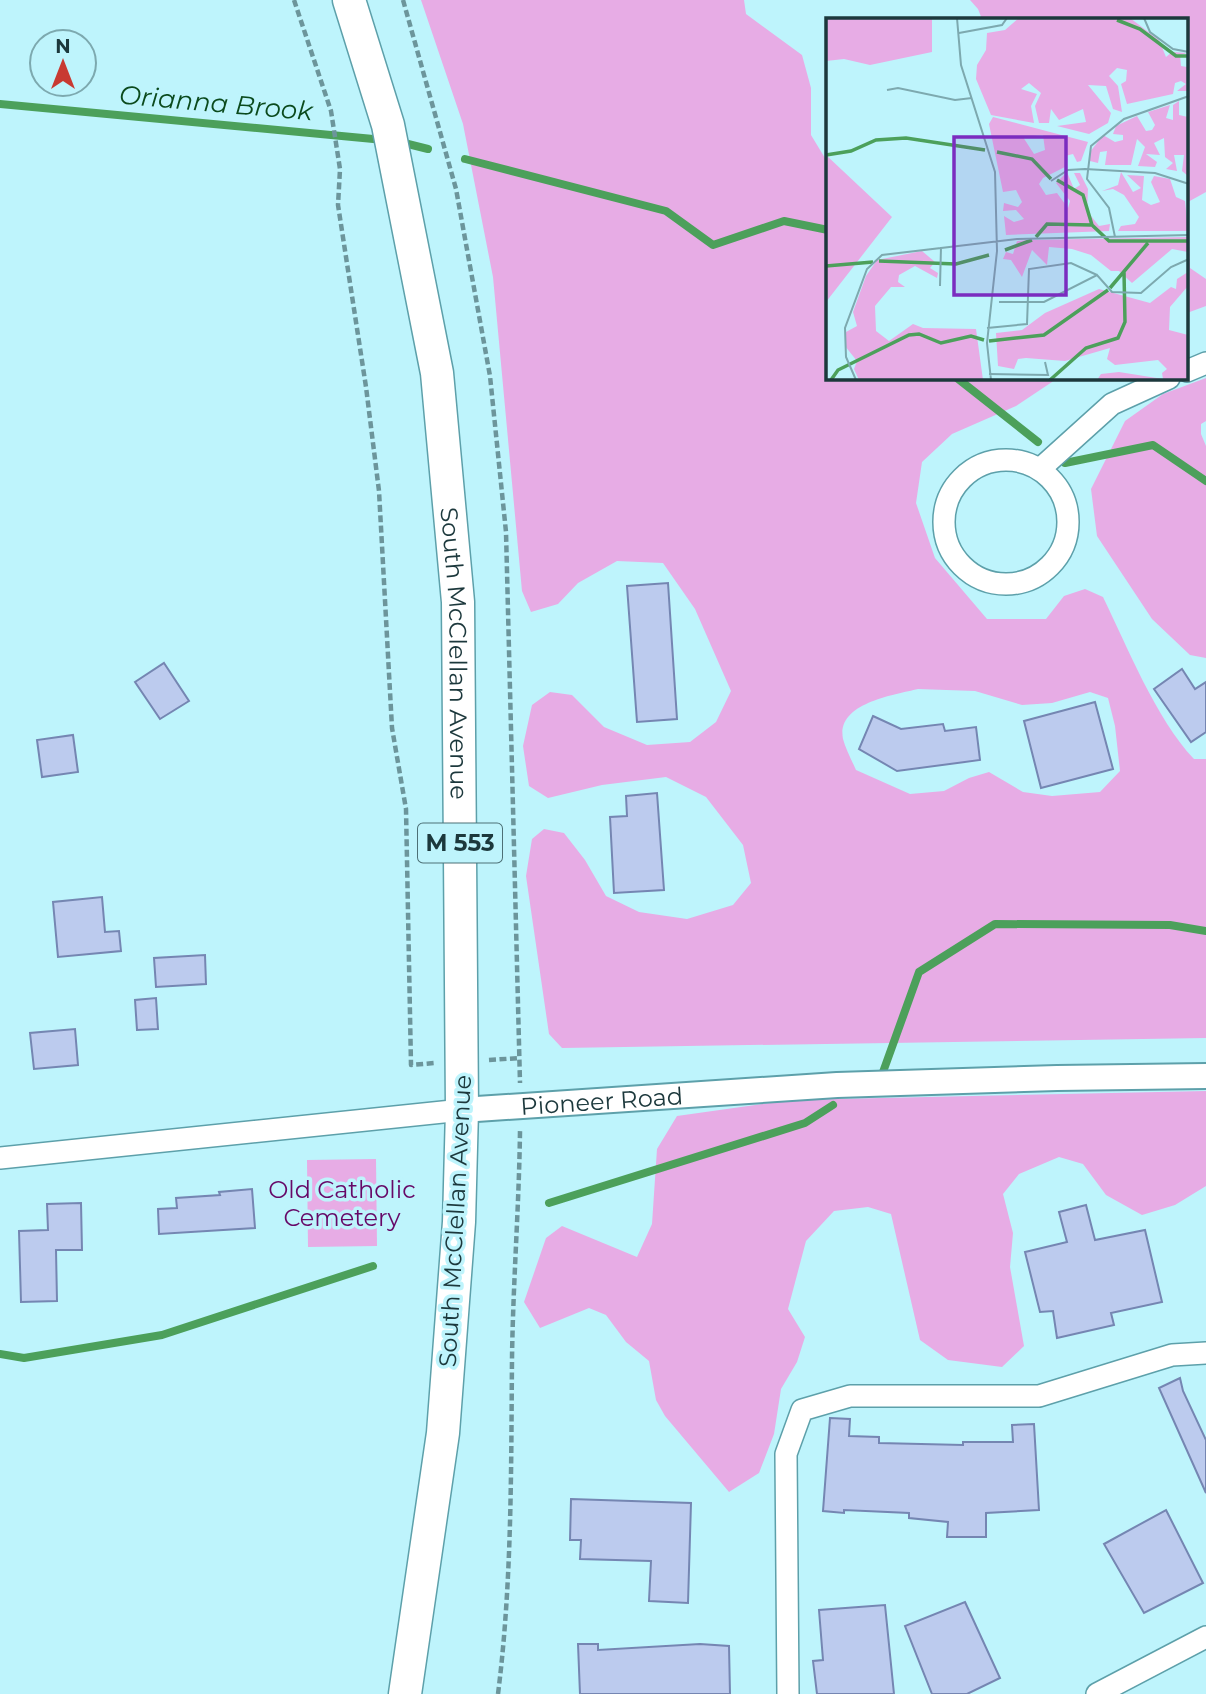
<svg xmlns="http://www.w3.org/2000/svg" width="1206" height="1694" viewBox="0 0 1206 1694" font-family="Montserrat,sans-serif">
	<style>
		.green { fill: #e7ace5; fill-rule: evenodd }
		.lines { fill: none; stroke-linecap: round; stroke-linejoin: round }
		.stream { stroke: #4ca05b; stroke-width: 8 }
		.building { fill: #bccbee; stroke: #7586b2; stroke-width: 2 }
		.minor-casing { stroke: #5da0aa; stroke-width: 24 }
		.tertiary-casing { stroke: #5da0aa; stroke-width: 28 }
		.primary-casing { stroke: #5da0aa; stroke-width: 35 }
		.path { stroke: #6c959b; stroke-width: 4.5; stroke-dasharray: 7 3.5; stroke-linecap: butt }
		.minor { stroke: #fff; stroke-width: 21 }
		.tertiary { stroke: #fff; stroke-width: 24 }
		.primary { stroke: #fff; stroke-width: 32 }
		.labels { text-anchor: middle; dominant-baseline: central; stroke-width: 7; stroke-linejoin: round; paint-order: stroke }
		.shield { fill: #bef4fc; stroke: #4d7076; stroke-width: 2 }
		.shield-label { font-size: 23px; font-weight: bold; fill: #1c383c }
		.street-label { font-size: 24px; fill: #1c383c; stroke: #bef4fc }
		.park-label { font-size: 24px; fill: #660867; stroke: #bef4fc }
		.water-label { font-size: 26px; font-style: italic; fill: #0b4a1d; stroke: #bef4fc }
		.inset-river { fill: none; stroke: #4ca05b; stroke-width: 3.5 }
		.inset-road { fill: none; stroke: #7da9af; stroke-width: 2 }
		.view { fill: #7b2cbf; fill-opacity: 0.15; stroke: #7b2cbf; stroke-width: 3.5 }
		.inset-edge { fill: none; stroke: #1c383c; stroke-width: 3.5 }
	</style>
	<rect width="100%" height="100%" fill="#bef4fc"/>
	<g class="green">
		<path d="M421 0H744L746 14 802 55 811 88V135L828 163V378H1058L1016 406 952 434 922 462 916 503 935 558 987 619H1046L1064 596 1085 589 1103 597C1127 646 1156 719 1194 759H1206V1038L562 1048 549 1034 526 876 532 839 544 829 564 833 585 860 606 896 639 912 687 919 733 905 751 883 743 845 706 797 666 777 602 785 548 798 529 786 523 746 532 705 550 692 572 695 604 727 647 745 690 742 716 722 731 691 695 609 663 563 617 561 578 583 558 604 531 612 522 591 493 277 463 124ZM918 689 975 691 1022 705 1052 703 1090 692 1108 698 1115 726 1120 771 1100 792 1052 796 1023 792 989 772 969 778 944 791 910 794 856 770C852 761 846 750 843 739 836 703 894 695 918 689Z"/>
		<path d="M970 0H1206V192L1188 202 1190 268 1206 279V306L1187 313V19H982L978 9Z"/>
		<path d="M1206 378V421L1201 424V434L1206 446V658L1190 655 1152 619 1097 536 1091 489 1125 421 1163 394Z"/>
		<path d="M1206 1091V1186L1175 1205 1142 1215 1106 1195 1083 1164 1059 1157 1019 1174 1003 1194 1013 1233 1010 1267 1024 1346 1002 1367 948 1360 920 1340 891 1214 868 1207 834 1211 806 1241 788 1309 805 1337 797 1362 781 1389 774 1434 759 1473 729 1492 665 1416 656 1400 649 1361 626 1342 606 1315 589 1308 540 1328 524 1302 546 1238 562 1226 637 1257 652 1224 657 1149 677 1116 791 1100Z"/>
		<path d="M376 1159 377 1246 308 1247 307 1160Z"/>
	</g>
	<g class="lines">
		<g class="stream">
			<path d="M0 104 384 140"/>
			<path d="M400 142 428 149"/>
			<path d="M465 159 666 211 713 245 784 221 828 230"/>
			<path d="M957 378 1038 442"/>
			<path d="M1065 463 1153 445 1206 481"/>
			<path d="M883 1072 919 972 995 924 1170 925 1206 931"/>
			<path d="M549 1203 805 1123 833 1105"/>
			<path d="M0 1354 24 1358 162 1335 373 1266"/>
		</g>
	</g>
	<g class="building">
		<path d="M668 583 677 719 637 722 627 586Z"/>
		<path d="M164 663 189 701 160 719 135 682Z"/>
		<path d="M1182 669 1195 689 1206 682V732L1191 742 1154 689Z"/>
		<path d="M1095 702 1113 769 1041 788 1024 721Z"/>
		<path d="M873 716 901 729 943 724 945 731 976 727 980 760 897 771 859 749Z"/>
		<path d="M73 735 78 772 42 777 37 740Z"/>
		<path d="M657 793 664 890 614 893 610 817 627 816 626 796Z"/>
		<path d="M102 897 105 932 119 931 121 951 58 957 53 902Z"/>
		<path d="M205 955 206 984 156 987 154 958Z"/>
		<path d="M156 998 158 1029 137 1030 135 1000Z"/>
		<path d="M75 1029 78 1065 34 1069 30 1033Z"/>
		<path d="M252 1189 255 1228 159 1234 158 1209 177 1208 176 1198 220 1195 219 1192Z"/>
		<path d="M81 1203 82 1250H56L57 1301 21 1302 19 1231 48 1230 47 1204Z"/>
		<path d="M1086 1205 1095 1240 1145 1230 1162 1302 1111 1313 1114 1325 1057 1338 1053 1311 1040 1312 1025 1252 1067 1242 1059 1212Z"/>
		<path d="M1180 1378 1183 1391 1206 1440V1493L1159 1388Z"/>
		<path d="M830 1418 850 1419 849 1436 879 1437V1443L963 1445V1442H1013L1012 1425 1034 1424 1039 1510 986 1513V1537H947L948 1522 909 1518V1513L844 1510V1513L823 1511Z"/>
		<path d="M571 1499 691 1503 688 1603 649 1601 651 1561 580 1559 581 1540H570Z"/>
		<path d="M1166 1510 1203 1583 1144 1613 1104 1544Z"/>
		<path d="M965 1602 1000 1678 967 1694H932L905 1626Z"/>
		<path d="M885 1605 894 1694H817L813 1661 823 1660 819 1610Z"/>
		<path d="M578 1644H598V1650L700 1644 729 1646 730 1694H580Z"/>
	</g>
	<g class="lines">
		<g class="minor-casing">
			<g id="minor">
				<path d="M1187 371 1206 363"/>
				<circle cx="1006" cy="522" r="62"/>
				<path d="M1040 469 1112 404 1169 378"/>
				<path d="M0 1158 462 1110"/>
				<path d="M788 1694 786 1454 802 1410 850 1396H1039L1172 1355 1206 1353"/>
				<path d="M1097 1694 1206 1637"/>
			</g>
		</g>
		<g class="tertiary-casing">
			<g id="tertiary">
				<path id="s1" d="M462 1110 837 1085 1057 1078 1206 1076"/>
			</g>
		</g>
		<g class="primary-casing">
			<g id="primary">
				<path id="s2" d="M349 0 388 125 437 373 458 602 462 1110 459 1222 443 1433 405 1694"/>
			</g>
		</g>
		<g class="path">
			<path d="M294 0 331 111 340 169 338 205 366 387 379 491 392 728 406 809 411 1065 435 1063"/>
			<path d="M403 0 456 189 490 376 506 532 520 1083"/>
			<path d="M489 1060 520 1058"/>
			<path d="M498 1694C512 1583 511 1471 512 1359 513 1283 519 1207 520 1131"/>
		</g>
		<use href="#minor" class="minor"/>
		<use href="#tertiary" class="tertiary"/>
		<use href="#primary" class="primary"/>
	</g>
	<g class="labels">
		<rect class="shield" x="418" y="823.5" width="84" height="39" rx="5"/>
		<g class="shield-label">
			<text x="460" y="843">M 553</text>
		</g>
		<g class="street-label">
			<text stroke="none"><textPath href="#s2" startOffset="665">South McClellan Avenue</textPath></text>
			<text stroke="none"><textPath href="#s1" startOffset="140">Pioneer Road</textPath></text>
			<text transform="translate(455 1221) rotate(-87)">South McClellan Avenue</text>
		</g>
		<g class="park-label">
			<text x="342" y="1189">Old Catholic<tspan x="342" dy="28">Cemetery</tspan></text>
		</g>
		<g class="water-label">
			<text transform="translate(216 103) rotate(5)">Orianna Brook</text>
		</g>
	</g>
	<g transform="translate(826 18)">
		<rect width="362" height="362" fill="#bef4fc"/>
		<path d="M0 0H106V34L44 47 18 41 0 43ZM193 0H304L333 22 340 39 346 34 361 35 354 37 355 48 361 49 362 38V73H351L360 66 355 63 349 65 347 76 301 86 295 66 300 63 301 52 291 50 283 58 292 68 296 94 287 91 280 68 262 67 285 95 282 105 263 116 231 108 260 104 257 91 233 102 225 91 223 105H213L209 88 215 75 203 65 195 71 211 76 205 88 208 105 165 97 150 61 151 47 160 32 161 15 179 12ZM353 83V97L362 99V158L356 153 358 137H348L351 153 340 151 347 145 339 139 338 120 328 125 334 137 320 136 331 144 329 149 312 148 319 129 311 121 305 147H279L281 133 274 134 272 145 264 143V134L277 117 289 124 297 122V117L287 116 290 108 311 98 320 113 326 112 329 107 322 94 344 87 340 100 347 102V87ZM167 99 262 124 255 143 251 144 247 136 239 138 241 148 217 160 213 166 220 177 231 175 242 190 244 183 230 165 241 154 248 171 254 167 248 155H254L262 171 261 193 273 208 284 206 283 213 180 217 178 198 188 204 198 201 190 192 177 193 178 185 192 189 196 184 190 172 177 174 163 106ZM217 117 219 132 208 136 197 119ZM0 137 66 199 0 284ZM295 154 307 174 315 170 301 157 318 158 316 182 325 187 334 184 325 164 328 158 344 161 350 179 359 183 362 213H292L295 208 309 206 313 199 298 177 287 171 276 173 292 167ZM362 219V234L346 231 306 265 293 253H285L265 237 246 231 223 229 221 247 206 232 196 259 185 242 177 241 180 234 187 236 191 223 202 222ZM96 233 109 244 104 250 112 255 111 260 89 248 73 257 72 264 79 269H65L49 288 50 313 63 323 87 306 97 310 150 311 157 362H33L28 351 31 343 19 328 20 314 31 308 27 294 40 258 51 242ZM362 254V268L344 289 343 312 362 317V362H271L275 356 293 354 337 361 336 355 341 351 332 342 289 347 281 341 284 330 239 343 200 340 192 341 188 351 172 348 170 315 196 312 219 295 273 271 324 285 345 269 350 271 351 261Z" fill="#e7ace5" fill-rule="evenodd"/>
		<path class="inset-river" d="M291 2 314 11 350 38H363M171 134 206 141 225 161M0 137 25 133 50 122 80 120 159 132M231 162 257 177 266 207 283 223H363M210 219 221 206 265 207M179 232 206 222M53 243 130 246 163 237M0 248 47 244M284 270 322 225M163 323 218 317 282 272M5 362 12 352 83 317 93 316 115 325 145 318 158 322M224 362 260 330 292 320 299 304 298 254"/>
		<path class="inset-road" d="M131 0 135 47 169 154 171 233 161 325 165 362M318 0 324 14 347 31 363 34M333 0H363M133 15 176 7 181 0M61 72 72 70 129 82 146 80M225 163 242 152 259 151 329 155 363 166M289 219 283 190 261 161 265 128 298 101 363 78M114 268 115 229M173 284H218L271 257 286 274 315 275 345 249 363 241M161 310 201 306 203 251 245 245 271 257M163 356 222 357 219 344M30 362 20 339 19 310 41 251 56 237 191 221 363 217"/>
		<path class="view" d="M128 119H240V277H128Z"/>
		<rect width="362" height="362" class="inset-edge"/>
	</g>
	<g transform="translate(63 63)"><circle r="33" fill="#bef4fc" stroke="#7da9af" stroke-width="2"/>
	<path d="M0-5L12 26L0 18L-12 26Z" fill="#c83a32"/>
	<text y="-10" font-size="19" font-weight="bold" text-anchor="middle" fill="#1c383c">N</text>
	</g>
</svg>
